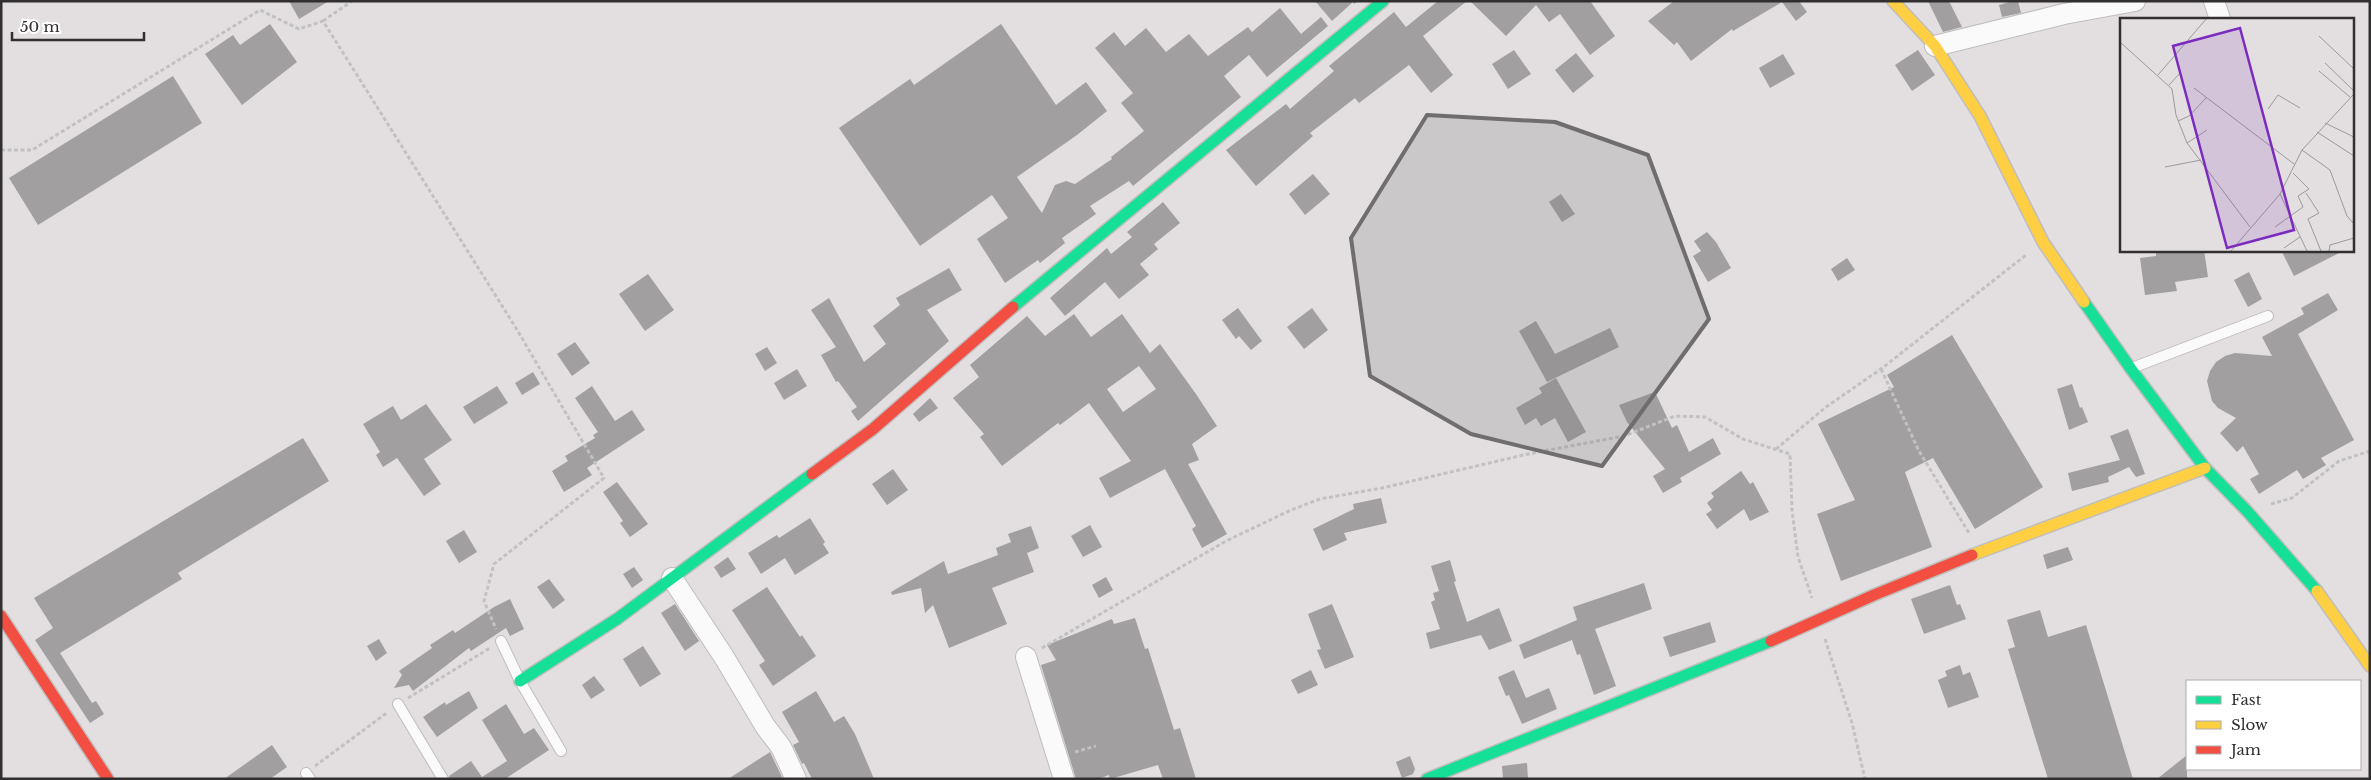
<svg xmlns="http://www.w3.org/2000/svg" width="2371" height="780" viewBox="0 0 2371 780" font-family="'Libre Baskerville',serif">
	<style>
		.building { fill: #a29fa0; fill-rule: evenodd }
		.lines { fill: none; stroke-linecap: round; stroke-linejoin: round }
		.lane-casing { stroke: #c0bdbd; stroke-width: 12 }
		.street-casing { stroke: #c0bdbd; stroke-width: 22 }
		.fast-casing { stroke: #c0bdbd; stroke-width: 14 }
		.slow-casing { stroke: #c0bdbd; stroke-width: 14 }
		.jam-casing { stroke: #c0bdbd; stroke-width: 14 }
		.path { stroke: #c2c1c2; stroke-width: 3; stroke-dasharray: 4 2.5; stroke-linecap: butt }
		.lane { stroke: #fbfafa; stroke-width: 10 }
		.street { stroke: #fbfafa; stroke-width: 20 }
		.fast { stroke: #16e098; stroke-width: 11 }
		.slow { stroke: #ffcf43; stroke-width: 11 }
		.jam { stroke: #f24e42; stroke-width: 11 }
		.marked { fill: #6f6d6e; fill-opacity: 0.2; stroke: #6f6d6e; stroke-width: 4; stroke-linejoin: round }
		.inset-road { fill: none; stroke: #9c999a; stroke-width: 1 }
		.view { fill: #7b2cbf; fill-opacity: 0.15; stroke: #7b2cbf; stroke-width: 2.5 }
		.inset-edge { fill: none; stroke: #312f30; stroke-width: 2.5 }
	</style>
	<rect width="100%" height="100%" fill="#e3dfe0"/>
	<g class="building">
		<path d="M289 1H329L299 19Z"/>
		<path d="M1315 1H1358L1354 4 1353 2 1332 21Z"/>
		<path d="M1438 1H1467L1423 36 1453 75 1431 93 1409 65 1359 103 1355 98 1310 133 1313 136 1256 186 1226 150 1286 104 1290 109 1334 71 1329 66 1394 12 1406 27Z"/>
		<path d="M1470 1H1590L1615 36 1590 55 1560 14 1549 22 1536 5 1506 36Z"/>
		<path d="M1674 1H1799L1807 12 1796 21 1782 2 1733 31 1732 29 1691 61 1677 42 1674 45 1648 21Z"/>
		<path d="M1928 1H1949L1962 27 1943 32Z"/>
		<path d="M2013 1H2018L2021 13 2002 17 1999 5Z"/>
		<path d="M1280 8 1301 34 1321 17 1328 26 1267 77 1249 55 1224 76 1241 97 1133 186 1129 181 1090 206 1096 214 1062 238 1065 243 1040 263 1038 260 1005 283 977 239 1008 218 992 195 920 246 839 128 910 79 914 85 1001 24 1056 105 1086 82 1107 111 1077 135 1017 177 1042 213 1055 185 1066 181 1075 184 1112 159 1111 157 1144 131 1121 103 1133 93 1095 48 1114 32 1125 46 1146 28 1166 52 1189 34 1208 56 1248 27 1252 32Z"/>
		<path d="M270 24 297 62 242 105 205 54 233 35 240 45Z"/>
		<path d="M1514 50 1531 74 1508 89 1492 64Z"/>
		<path d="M1918 50 1935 75 1912 91 1895 65Z"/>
		<path d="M1576 53 1594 76 1573 93 1555 70Z"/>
		<path d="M1783 54 1795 74 1770 88 1759 68Z"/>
		<path d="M173 76 202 123 38 225 9 178Z"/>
		<path d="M1313 174 1330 194 1305 215 1289 194Z"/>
		<path d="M1561 194 1575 214 1562 222 1549 202Z"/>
		<path d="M1163 202 1180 223 1154 244 1158 249 1140 264 1149 275 1119 299 1105 282 1065 316 1050 298 1107 248 1111 254 1132 237 1127 232Z"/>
		<path d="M1707 232 1716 242 1731 268 1708 282 1693 256 1701 251 1694 241Z"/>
		<path d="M2156 250H2204L2208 277 2175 282 2177 291 2145 295 2140 258 2156 256Z"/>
		<path d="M2281 250H2345L2294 276Z"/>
		<path d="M1847 258 1855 270 1838 281 1831 269Z"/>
		<path d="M949 268 962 290 927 310 949 341 858 421 851 411 857 407 838 381 836 382 821 355 836 347 811 310 829 298 864 362 886 344 873 326 900 305 896 298Z"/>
		<path d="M2249 272 2262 299 2248 307 2234 280Z"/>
		<path d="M648 274 674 310 645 331 619 294Z"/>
		<path d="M2328 293 2338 310 2298 334 2354 440 2321 458 2326 465 2303 479 2297 470 2259 494 2250 479 2259 474 2243 446 2237 452 2220 433 2236 418 2218 408 2212 401 2207 381 2210 371 2216 362 2225 356 2235 353 2272 356 2262 337 2304 314 2301 308Z"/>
		<path d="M1238 308 1262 341 1251 350 1239 336 1236 339 1222 320Z"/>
		<path d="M1312 308 1328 330 1304 349 1287 327Z"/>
		<path d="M1074 314 1091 337 1122 314 1150 353 1160 344 1196 394 1217 426 1192 444 1199 460 1188 464 1227 534 1202 548 1192 529 1196 526 1165 469 1110 498 1099 478 1131 461 1089 403 1060 425 1058 423 1002 466 980 437 984 434 953 398 979 377 970 365 1027 316 1045 336ZM1139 366 1156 389 1123 412 1107 389Z"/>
		<path d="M1536 321 1555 354 1610 328 1619 347 1547 382 1519 331Z"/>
		<path d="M1952 335 2043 487 1975 529 1933 458 1905 472 1932 547 1841 581 1817 514 1855 500 1818 424 1894 387 1887 375Z"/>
		<path d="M575 342 590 363 572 376 557 354Z"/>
		<path d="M767 347 777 363 765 371 755 354Z"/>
		<path d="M797 369 807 386 784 400 774 383Z"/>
		<path d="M533 372 540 384 522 395 515 383Z"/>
		<path d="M1556 378 1586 432 1568 442 1555 418 1541 426 1536 418 1525 425 1516 408 1542 393 1539 388Z"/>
		<path d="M2072 384 2080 408 2082 407 2088 422 2069 430 2057 389Z"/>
		<path d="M497 386 508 403 474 424 463 407Z"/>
		<path d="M592 386 615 421 632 410 645 430 587 468 592 475 564 492 552 471 568 461 565 456 595 438 593 435 598 432 575 398Z"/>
		<path d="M1655 392 1672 428 1677 425 1689 452 1713 438 1721 454 1680 478 1682 482 1663 493 1653 476 1665 469 1627 422 1619 405Z"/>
		<path d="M930 398 938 408 919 422 913 414Z"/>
		<path d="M426 404 452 440 424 459 441 484 424 496 397 458 383 467 376 455 380 452 363 424 393 406 401 420Z"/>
		<path d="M2128 429 2145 474 2136 477 2129 467 2108 477 2109 482 2072 491 2068 473 2120 460 2110 436Z"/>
		<path d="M303 438 329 481 178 573 182 579 60 653 92 703 96 701 104 714 90 723 35 640 53 628 34 598Z"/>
		<path d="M893 469 908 490 887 505 872 484Z"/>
		<path d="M1741 471 1750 484 1753 482 1769 512 1750 521 1744 509 1717 529 1706 514 1712 510 1707 503 1714 497 1711 493Z"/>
		<path d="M617 482 648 524 630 537 620 523 623 521 603 492Z"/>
		<path d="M1381 498 1387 523 1344 533 1347 540 1323 551 1313 529 1354 509 1353 504Z"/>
		<path d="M810 518 825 542 823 544 829 553 795 575 785 558 761 574 748 553 777 535 779 538Z"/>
		<path d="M1090 525 1102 547 1083 557 1071 536Z"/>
		<path d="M1031 526 1039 548 1027 553 1034 572 992 588 1007 624 949 648 933 605 925 613 921 588 892 595 891 592 944 561 948 574 998 555 996 548 1011 542 1008 534Z"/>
		<path d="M464 530 477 552 459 563 446 541Z"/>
		<path d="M2068 547 2073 560 2047 569 2043 555Z"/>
		<path d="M728 557 736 569 721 578 714 567Z"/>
		<path d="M1450 560 1456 581 1454 582 1467 622 1499 608 1512 641 1489 650 1481 635 1430 649 1426 633 1440 629 1431 602 1435 600 1433 593 1439 591 1431 566Z"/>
		<path d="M634 567 643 580 632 588 623 574Z"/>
		<path d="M1106 577 1113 590 1099 598 1092 585Z"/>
		<path d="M549 579 565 600 553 609 537 587Z"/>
		<path d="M1644 583 1652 609 1595 629 1616 686 1594 695 1580 654 1577 655 1572 640 1524 659 1519 645 1577 620 1573 607Z"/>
		<path d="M1950 585 1957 605 1960 604 1966 619 1924 634 1911 599Z"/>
		<path d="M767 587 800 637 802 635 816 656 773 686 759 665 765 661 732 610Z"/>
		<path d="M510 599 524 629 510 636 506 628 471 651 469 648 413 691 409 685 394 688 402 675 399 671 432 648 430 645 453 630 455 633 494 607Z"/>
		<path d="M675 604 699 641 685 651 661 613Z"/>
		<path d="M1332 604 1354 657 1325 669 1317 650 1321 649 1308 614Z"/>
		<path d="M2040 610 2048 637 2086 625 2133 779H2048L2008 649 2015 647 2007 620Z"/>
		<path d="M1135 618 1145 649 1148 648 1174 730 1180 728 1196 779H1163L1158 765 1110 779 1109 775 1098 779H1076L1041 665 1056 660 1047 645 1112 619 1114 624Z"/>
		<path d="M1710 622 1716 642 1670 657 1663 637Z"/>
		<path d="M379 639 387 653 376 661 367 646Z"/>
		<path d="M643 646 661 674 640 687 623 659Z"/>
		<path d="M1960 665 1963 675 1970 672 1979 697 1948 708 1938 680 1947 676 1945 671Z"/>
		<path d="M1311 670 1318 685 1298 694 1291 680Z"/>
		<path d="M1514 670 1526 698 1549 688 1557 709 1522 724 1509 695 1506 696 1498 677Z"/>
		<path d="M594 676 605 690 591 699 582 685Z"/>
		<path d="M469 691 478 708 437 737 423 717 445 702 446 705Z"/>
		<path d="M816 691 834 722 844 716 855 734 874 779H812L804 763 802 764 793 745 799 742 782 712Z"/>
		<path d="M506 704 524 734 534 728 549 750 505 779H450L449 776 471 761 482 777 507 761 482 720Z"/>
		<path d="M272 745 287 767 270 779H224Z"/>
		<path d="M770 752 782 777 779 779H728Z"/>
		<path d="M2187 755V779H2157Z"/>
		<path d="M1410 756 1415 769 1413 774 1402 778 1396 762Z"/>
		<path d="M1527 763 1528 779H1503L1502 766Z"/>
	</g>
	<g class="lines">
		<g class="lane-casing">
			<g id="lane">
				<path d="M2132 368 2268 316"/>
				<path d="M501 641 520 681 561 751"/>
				<path d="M398 704 443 779"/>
				<path d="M306 773 310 779"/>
			</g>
		</g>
		<g class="street-casing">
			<g id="street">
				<path d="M2214 1 2220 19"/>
				<path d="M1935 46 2064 14 2135 1"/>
				<path d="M672 578 724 657 765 726 781 747 796 779"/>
				<path d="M1026 657 1064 779"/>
			</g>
		</g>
		<g class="fast-casing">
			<g id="fast">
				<path d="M2084 302 2131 369 2205 468 2247 511 2317 591"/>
				<path d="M1013 307 1383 1"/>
				<path d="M520 681 617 619 812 474"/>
				<path d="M1427 779 1771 641"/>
			</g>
		</g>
		<g class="slow-casing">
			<g id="slow">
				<path d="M1893 1 1935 46 1980 116 2043 242 2084 302"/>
				<path d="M1972 555 2205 468"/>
				<path d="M2317 591 2370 666"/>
			</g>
		</g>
		<g class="jam-casing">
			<g id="jam">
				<path d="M812 474 873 429 1013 307"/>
				<path d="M1 616 108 779"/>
				<path d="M1771 641 1874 595 1972 555"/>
			</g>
		</g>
		<g class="path">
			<path d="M323 21 352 1"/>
			<path d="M1 150H32L260 10 299 29 323 21 516 328 604 478 494 564 484 601 496 629"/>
			<path d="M1881 369 1919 451 1969 533"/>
			<path d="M1776 449 1826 407 1881 369 2026 255"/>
			<path d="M2271 504 2292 498 2339 461 2370 451"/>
			<path d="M1825 639 1852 723 1865 779"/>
			<path d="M1042 648 1226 541 1291 510 1320 499 1382 488 1528 454 1624 436 1675 416 1705 417 1743 439 1790 454 1792 510 1798 557 1812 598"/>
			<path d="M408 698 490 648"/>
			<path d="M1075 752 1096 746"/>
			<path d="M315 766 388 712"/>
		</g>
		<use href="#lane" class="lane"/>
		<use href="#street" class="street"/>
		<use href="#fast" class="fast"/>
		<use href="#slow" class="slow"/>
		<use href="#jam" class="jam"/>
	</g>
	<path class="marked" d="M1427 115 1555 122 1648 155 1709 319 1602 466 1471 434 1370 376 1351 238Z"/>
	<g transform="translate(2120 18)">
		<rect width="234" height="234" fill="#e3dfe0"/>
		<path class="inset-road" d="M199 18 234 51M0 24 52 71 56 97 67 125 130 209M205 45 234 73M199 53 230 79M38 57 87 0M49 67 61 54M74 70 174 146M148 91 158 77 180 90M58 103 69 98 86 80M205 105 234 119M197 114 234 138M67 125 87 112M182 132 210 152 227 198 234 206M45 149 81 142M186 175 199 195 188 201 201 233M160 176 187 233M155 209 183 189 178 178 189 171 173 155M164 230 180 219M111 233 160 176 182 132 234 76M209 233 210 227 234 220"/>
		<path class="view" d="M120 10 174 212 107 230 53 28Z"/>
		<rect width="234" height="234" class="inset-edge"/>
	</g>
	<rect width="2371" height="780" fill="none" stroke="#312f30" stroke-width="5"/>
	<rect x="2186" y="680" width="175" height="90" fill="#ffffff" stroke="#adacac"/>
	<rect x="2196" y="696" width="25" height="8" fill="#16e098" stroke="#adacac"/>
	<text x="2231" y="705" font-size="15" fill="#312f30">Fast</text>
	<rect x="2196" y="721" width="25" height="8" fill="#ffcf43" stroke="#adacac"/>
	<text x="2231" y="730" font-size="15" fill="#312f30">Slow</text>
	<rect x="2196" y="746" width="25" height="8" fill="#f24e42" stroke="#adacac"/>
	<text x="2231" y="755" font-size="15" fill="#312f30">Jam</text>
	<path d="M12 32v8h132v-8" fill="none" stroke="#312f30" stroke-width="2.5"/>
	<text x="20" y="32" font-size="15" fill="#312f30" stroke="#ffffff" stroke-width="4" paint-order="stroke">50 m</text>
</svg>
